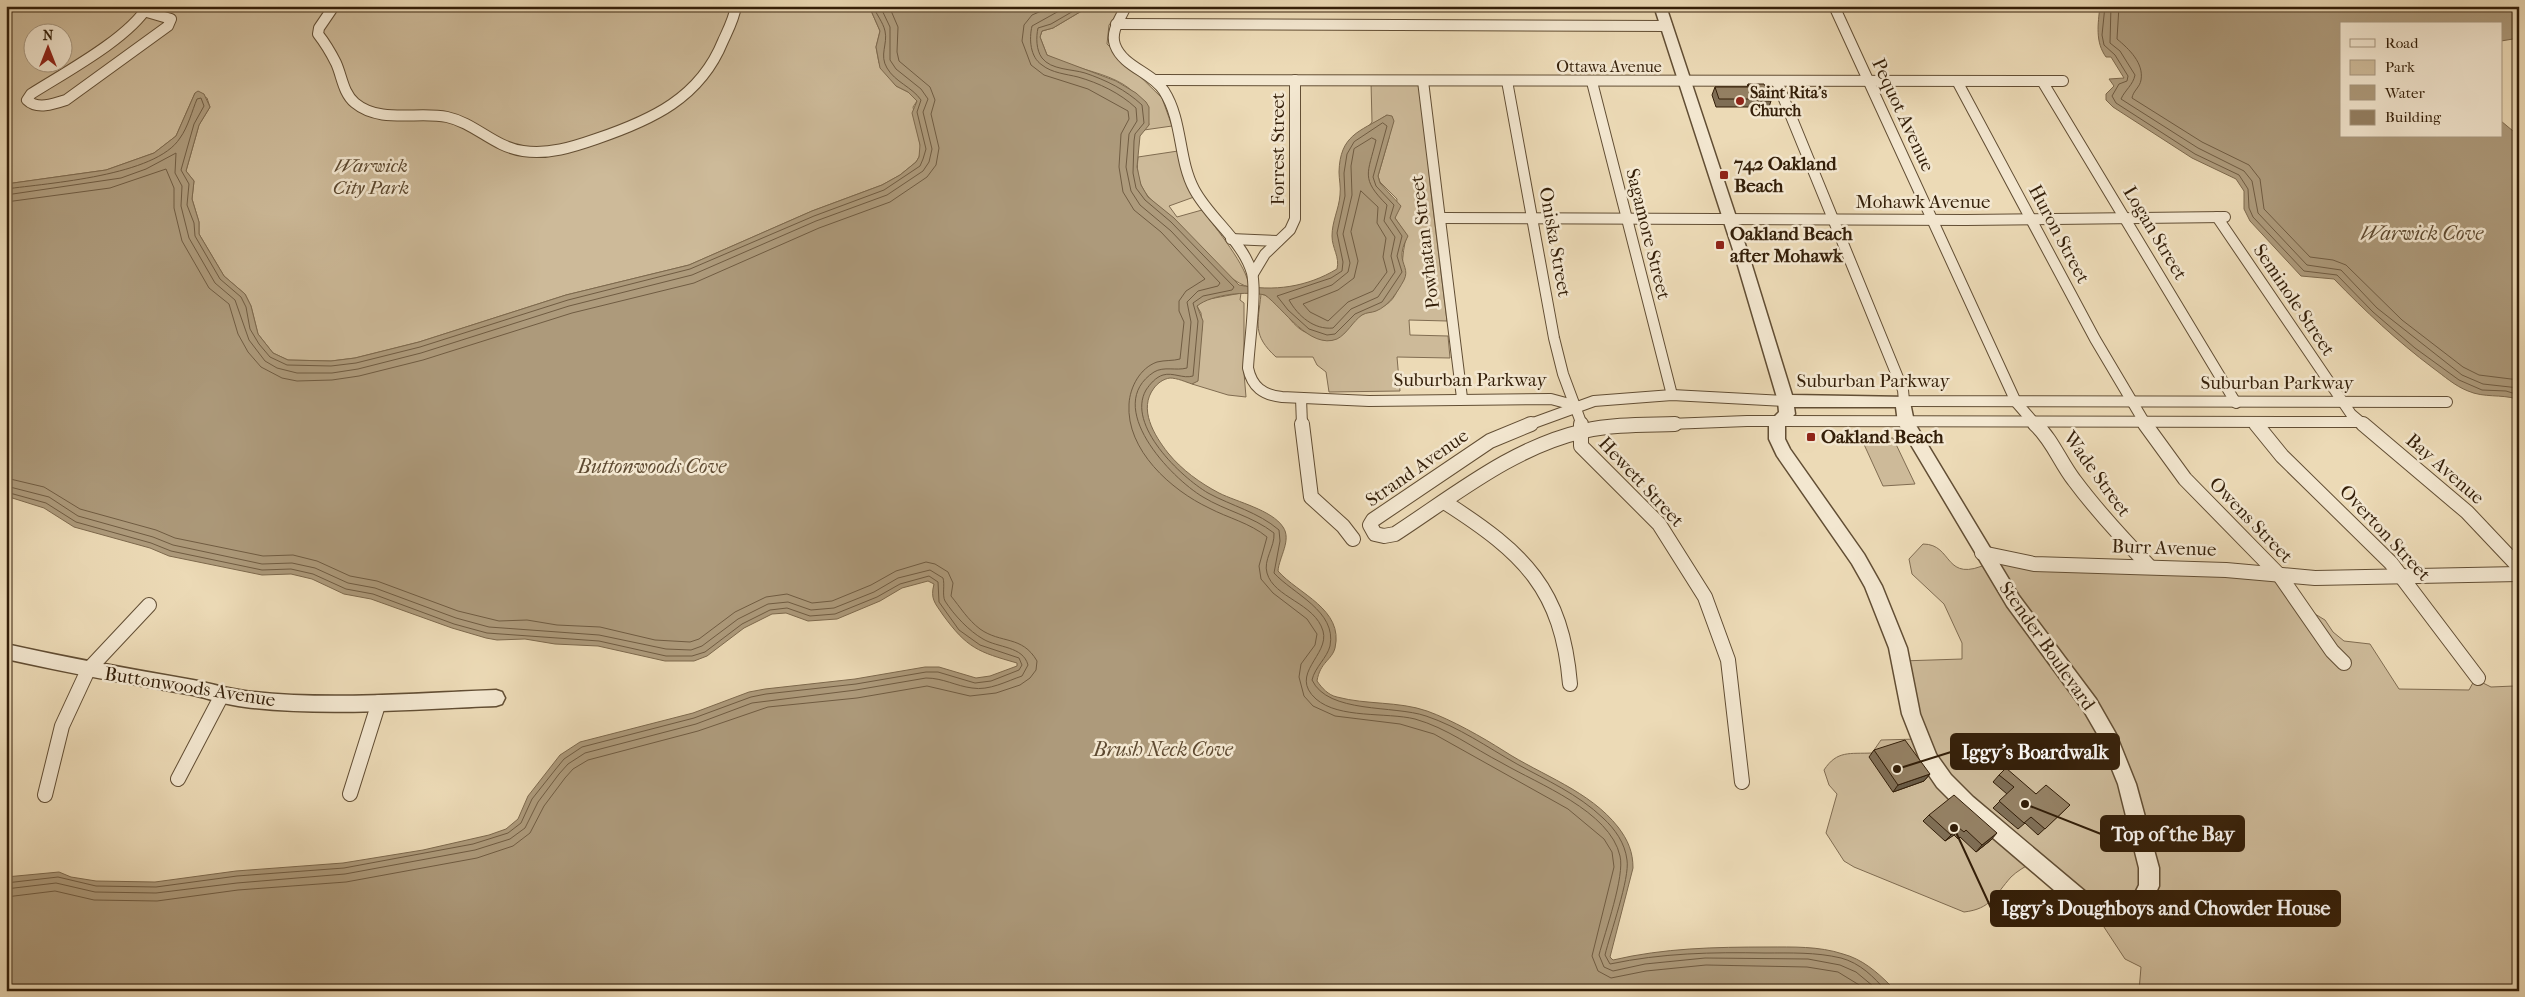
<svg xmlns="http://www.w3.org/2000/svg" width="2525" height="997" viewBox="0 0 2525 997" font-family="'IM FELL French Canon',serif">
	<style>
		.green { fill: #cdba99; stroke: #806c51; fill-rule: evenodd }
		.water { fill: #ad9a7b; stroke: #7d694d }
		.lines { fill: none; stroke-linecap: round; stroke-linejoin: round }
		.shore { stroke: #705c42; stroke-width: 1 }
		.minor-far1-casing { stroke: #624e34; stroke-width: 12 }
		.minor-casing { stroke: #624e34; stroke-width: 16 }
		.tertiary-casing { stroke: #624e34; stroke-width: 3 }
		.minor-far1 { stroke: #f3e7d0; stroke-width: 10 }
		.minor { stroke: #f3e7d0; stroke-width: 14 }
		.tertiary { fill: #f3e7d0; fill-rule: evenodd }
		.wall { fill: #7f6e55; stroke: #341f09 }
		.shaded-wall { fill: #685a45; stroke: #341f09 }
		.building { fill: #948063; stroke: #341f09 }
		.poi-dot { fill: #8f2418; stroke: #f3e7d0; stroke-width: 2 }
		.labels { text-anchor: middle; dominant-baseline: central; stroke-width: 5; stroke-linejoin: round; paint-order: stroke }
		.far-street-label { font-size: 16px; fill: #341f09; stroke: #f3e7d0 }
		.far-poi-label { font-size: 16px; font-weight: bold; fill: #341f09; stroke: #f3e7d0; text-anchor: start }
		.street-label { font-size: 19px; fill: #341f09; stroke: #f3e7d0 }
		.poi-label { font-size: 19px; font-weight: bold; fill: #341f09; stroke: #f3e7d0; text-anchor: start }
		.park-label { font-size: 19px; font-style: italic; fill: #5a462d; stroke: #f3e7d0 }
		.water-label { font-size: 20px; font-style: italic; fill: #5e4a31; stroke: #f3e7d0 }
		.leader { fill: none; stroke: #341f09; stroke-width: 2 }
		.callout-dot { fill: #341f09; stroke: #f3e7d0; stroke-width: 2 }
		.callout { fill: #341f09; stroke: #341f09; stroke-width: 2 }
		.callout-label { font-size: 20px; text-anchor: middle; font-weight: bold; fill: #fff }
	</style>
	<rect width="100%" height="100%" fill="#ecdab6"/>
	<filter id="stains"><feTurbulence type="fractalNoise" baseFrequency=".004" numOctaves="4"/><feColorMatrix values="0 0 0 0 .2 0 0 0 0 .09 0 0 0 0 .02 0 0 0 .5 -.17"/></filter>
	<radialGradient id="worn" r=".72"><stop offset=".6" stop-color="#630" stop-opacity="0"/><stop offset="1" stop-color="#630" stop-opacity=".3"/></radialGradient>
	<g class="green">
		<path d="M6 6H869L880 31 876 47 879 63 896 86 908 92 917 101 913 107 921 150 919 157 916 162 900 175 882 185 812 211 689 265 566 295 419 342 355 358 331 361 288 360 273 353 258 334 251 306 245 294 224 276 199 234V222L192 199 194 181 186 171 199 125 210 107 207 98 195 93 176 136 154 153 106 170 6 184ZM32 32H62V62H32Z"/>
		<path d="M1090 6H1124L1109 25 1107 44 1162 98 1172 126 1144 130 1149 125C1142 70 1083 76 1047 55L1040 37 1042 31 1053 28Z"/>
		<path d="M1371 82 1422 83 1430 184 1447 321 1409 320 1410 335 1448 336 1450 358 1397 357 1400 391 1329 392 1326 372 1317 365 1313 357H1276C1252 335 1258 324 1261 294 1280 298 1288 324 1305 332 1315 337 1334 333 1345 332 1350 326 1356 317 1364 313 1377 308 1389 308 1396 293 1405 275 1400 255 1407 236L1395 218 1397 199 1380 182 1378 176 1389 138 1387 115 1369 126 1372 122Z"/>
		<path d="M1178 151 1194 197 1169 206 1177 217 1202 210C1215 227 1248 267 1249 287 1224 281 1194 238 1175 220 1164 209 1149 202 1142 187 1137 178 1137 167 1138 157Z"/>
		<path d="M1241 293 1240 300 1244 303V373L1246 397 1228 395 1192 384 1202 329 1201 313 1197 306 1204 300Z"/>
		<path d="M1892 438H1893L1915 484 1883 486 1862 440Z"/>
		<path d="M1923 544C1954 544 1943 585 1989 563L2282 579 2300 605 2325 620 2333 632 2344 641 2370 644 2399 689 2469 690 2475 679 2491 687 2514 686 2519 675V991H2139L2141 967 2125 959 2100 921 2031 863C2025 867 2017 871 2011 877 1995 895 1991 909 1964 912L1854 867 1844 861 1826 833 1837 794 1829 785 1824 770C1837 750 1850 754 1872 753L1881 740 1918 739 1901 661 1962 659V643L1944 604 1912 574 1909 559Z"/>
	</g>
	<g class="water">
		<path d="M869 6H1090L1053 28 1042 31 1040 37 1047 55 1116 81 1136 93 1146 102 1149 107V125L1140 136 1137 167 1141 185 1148 197 1174 218 1239 285C1274 292 1307 287 1337 269 1340 257 1332 248 1332 236 1332 221 1339 209 1340 195 1341 187 1339 179 1339 172 1340 135 1359 132 1387 115L1392 116 1394 121 1378 176 1380 183 1401 206 1395 218 1408 236C1405 242 1402 248 1402 255 1402 265 1409 270 1404 280 1398 291 1389 306 1376 311 1371 313 1367 312 1362 315 1353 321 1347 334 1337 339 1310 350 1283 308 1265 295 1247 291 1212 294 1197 306L1203 321 1198 381 1192 384C1186 382 1177 378 1170 378 1163 379 1158 383 1154 388 1138 409 1154 435 1168 453 1182 470 1200 483 1219 493 1237 502 1272 510 1283 527 1292 540 1279 557 1278 571 1298 594 1344 609 1335 648 1332 660 1320 662 1317 681 1322 688 1328 695 1337 697 1367 705 1398 701 1427 711 1452 720 1482 737 1504 751 1541 775 1590 791 1618 827 1628 840 1633 852 1633 868L1610 957 1613 960C1664 948 1715 947 1768 947 1792 947 1819 946 1843 954 1862 959 1877 972 1890 985L1891 991H6V877L59 872 71 877 96 881 155 882 236 871 343 863 423 850 489 835 506 829 518 819 528 796 560 755 580 742 693 713 749 692 765 689 855 679 925 667H939L976 678 990 676 1017 666V663C978 652 967 648 943 615 935 603 930 599 934 584L928 581 902 588 880 601 837 619 808 621 786 613 772 614 744 628 707 656 694 661H665L598 646 555 644 525 639 497 640 486 638 452 628 371 599 344 594 312 579 291 574 262 575 169 556 150 548 74 527 44 508 6 496V184L106 170 154 153 176 136 195 93 198 91 204 94 210 107 199 125 186 171 194 181 192 199 199 222V234L224 276 245 294 251 306 258 334 273 353 288 360 331 361 355 358 419 342 566 295 689 265 812 211 882 185 900 175 916 162 919 157 920 145 912 113 917 101 908 92 896 86 880 68 876 47 880 31Z"/>
		<path d="M2100 6H2519V35L2513 39 2501 41V24H2341V136H2501V121L2519 136V403L2517 399C2501 394 2484 398 2468 391 2455 386 2444 376 2433 368 2397 341 2365 311 2334 279L2301 276 2250 221 2244 209V191L2236 179 2192 158 2113 107 2106 100V94L2114 86 2109 79 2124 78 2111 57H2106C2095 42 2098 24 2100 6Z"/>
	</g>
	<g class="lines">
		<g class="shore">
			<path d="M1053 6 1032 15 1024 25 1022 41 1031 65 1044 75 1088 89 1128 111 1129 119 1121 134 1119 167 1123 192 1134 210 1161 232 1205 279 1186 291 1179 301V311L1184 322 1180 359C1173 361 1165 360 1157 362 1140 368 1130 387 1129 404 1126 450 1171 490 1209 508 1228 518 1250 523 1267 537L1259 566 1261 579 1273 593 1307 619 1317 634 1315 645 1301 664 1299 677 1304 696 1313 706 1335 716 1400 724 1434 734 1568 809 1604 839 1612 852 1614 867 1592 956 1598 971 1611 978 1646 971 1706 965 1807 967 1838 972 1869 991"/>
			<path d="M1068 6 1032 26C1029 39 1030 57 1042 65 1052 73 1066 74 1078 77 1099 83 1120 93 1136 108L1137 121 1129 134 1126 167 1131 191 1140 205 1171 231 1220 283 1218 286 1198 291 1187 302 1191 322 1187 368C1176 371 1164 366 1154 372 1102 406 1171 478 1203 497 1226 511 1252 516 1274 533 1275 547 1263 560 1267 573 1274 598 1315 603 1323 631 1330 655 1288 674 1316 699 1339 719 1386 712 1415 719 1447 728 1473 748 1502 763 1538 784 1610 811 1620 856 1625 876 1605 932 1599 955L1604 967 1613 971 1645 964 1705 958 1808 959 1840 965 1856 972 1879 991"/>
			<path d="M1082 6 1051 24 1038 28C1036 37 1036 50 1042 58 1051 70 1072 69 1085 73 1106 80 1126 90 1142 105L1144 123 1135 134 1134 141 1133 173 1136 188 1145 200 1171 222 1234 287 1232 290 1203 296 1193 303 1198 321 1193 376C1183 379 1173 372 1163 375 1156 377 1150 384 1146 390 1126 425 1181 477 1208 493 1232 506 1258 512 1279 530L1280 541 1274 573C1293 594 1337 611 1330 646 1327 658 1315 667 1312 680 1328 714 1394 705 1426 716 1459 727 1487 747 1517 764 1546 780 1578 794 1603 818 1615 829 1625 843 1627 860 1630 878 1610 934 1605 955L1610 964C1662 953 1712 952 1765 953 1790 953 1816 952 1841 958 1860 963 1874 977 1886 991"/>
			<path d="M2105 6 2102 35 2104 45 2115 55 2128 76 2127 81 2119 84 2112 96 2116 103 2195 154 2239 175 2248 189 2249 208 2253 217 2304 271 2337 275 2373 312 2415 348 2459 380 2482 390 2506 391 2519 395"/>
			<path d="M2111 6 2110 43 2120 51 2135 75C2133 85 2125 90 2121 99L2198 148 2244 171 2252 181 2258 213 2307 265 2341 270 2377 308 2462 375 2483 384 2519 388"/>
			<path d="M2119 6 2117 39C2129 49 2144 63 2141 80 2140 87 2133 91 2132 98L2202 142 2249 165 2260 179 2264 209 2310 257 2333 260 2346 265 2402 320 2463 367 2479 375 2519 380"/>
			<path d="M1383 123 1387 126 1373 177 1376 186 1394 205 1390 218 1402 236 1397 256 1402 272 1382 302 1355 314 1335 334 1327 335 1309 329 1288 310 1277 296 1331 278 1342 271 1343 262 1337 233 1345 196 1344 173 1347 154 1354 142Z"/>
			<path d="M1372 138 1376 140C1368 174 1360 178 1387 205L1384 221 1395 237 1391 256 1395 272 1378 297 1351 309 1333 328C1314 330 1298 316 1289 300L1332 285 1348 272 1350 263 1343 234 1352 195 1351 166 1354 149Z"/>
			<path d="M6 189C49 183 156 176 180 138 188 127 192 111 197 99L201 98 204 106 194 124 181 170 189 184 187 205 194 223 195 236 220 279 241 297 246 307 250 329 259 344 270 357 287 365 331 366 356 363 420 347 568 300 690 269 814 216 884 190 920 166 923 159 926 149 917 112 921 100C912 87 895 82 887 68 879 55 888 44 885 31 883 22 876 14 873 6"/>
			<path d="M1361 191 1378 207 1377 223 1386 238 1383 257 1387 272 1373 291 1348 302 1328 321 1310 312 1303 304 1338 290 1354 278 1358 261 1351 232Z"/>
			<path d="M6 195 121 178 146 169 176 153 175 173 182 186 181 206 189 238 215 283 235 300 249 340 265 361 277 368 297 373H332L358 369 421 353 569 306 692 275 816 221 887 195 923 171 929 162 932 149 923 112 928 99 921 89 896 69 890 60V27L880 6"/>
			<path d="M6 202 110 188 166 169 174 188V208L182 241 209 288 229 304 238 334 248 352 261 367 282 378 297 381 332 380 359 376 423 360 572 313 694 283 819 228 890 202 927 177 936 165 939 148 931 114 935 100 930 87 899 61 897 52 898 27 889 6"/>
			<path d="M6 478 44 487 80 509 156 530 175 538 263 556 293 555 317 561 350 576 377 581 458 611 499 621 527 620 557 625 600 627 655 640 690 642 699 639 735 612 766 597 787 594 812 603 832 601 871 585 896 571 926 562 935 564 948 572 953 583 951 596C960 607 968 620 980 629 1001 644 1022 635 1037 661L1036 670 1030 678 1020 685 996 693 970 696 927 686 857 698 768 707 698 731 588 760 573 769 565 778 544 806 530 833 513 846 477 858 346 882 238 890 157 901 94 900 55 891 6 897"/>
			<path d="M6 486 49 497 78 516 153 537 173 545 262 564 292 563 315 568 348 583 375 588 456 618 489 627 599 635 666 649 691 650 702 646 738 619 768 604 788 602 811 610 834 608 874 592 898 578 930 570 943 578C945 585 942 595 945 601 954 615 969 631 983 639 998 648 1023 646 1028 665L1022 676C1007 681 989 691 972 688 956 686 943 678 926 678L856 690 752 703 696 724 585 753 568 764 559 774 538 802 525 828 510 839 475 850 345 874 237 883 156 893 95 892 56 883 6 889"/>
			<path d="M6 492 46 503 76 522 151 543 171 551 262 570 291 569 313 574 346 589 373 594 454 624 487 633 599 641 666 656H692L705 652 742 624 770 610 787 608 810 616 835 614 877 597 900 584 929 576 938 582 939 602 959 630 980 645 1019 658 1022 665 1019 670 991 681 975 683 938 672H926L856 684 766 694 751 697 694 718 582 747 564 759 555 770 532 799 521 823 508 833 473 844 344 868 237 876 156 887 96 886 58 877 6 883"/>
		</g>
		<g class="minor-far1-casing">
			<g id="minor-far1">
				<path d="M334 6 319 28 318 34C325 43 331 53 336 63 342 76 343 93 355 103 380 124 419 111 447 117 475 123 494 147 523 151 548 155 573 147 596 139 652 120 700 98 723 41 728 30 734 19 736 6"/>
				<path d="M1126 6C1121 18 1110 31 1115 45 1123 67 1152 72 1164 91 1183 121 1178 159 1194 189 1209 218 1243 241 1252 273 1257 293 1249 345 1248 368 1252 387 1263 395 1282 397L1369 401 1551 399 1577 406"/>
				<path d="M1834 6 2016 402 2036 425"/>
				<path d="M147 12 171 19 168 26 66 100C54 104 37 110 27 100L31 94C64 73 128 39 148 6"/>
				<path d="M1116 24 1667 26"/>
				<path d="M1155 80 2063 81"/>
				<path d="M1423 81 1462 398"/>
				<path d="M1507 81 1554 338 1563 374 1582 425"/>
				<path d="M1957 81 2095 339 2146 425"/>
				<path d="M2042 81 2236 403"/>
				<path d="M1592 82 1672 395"/>
				<path d="M1777 82 1903 390 1904 401 2447 402"/>
				<path d="M2217 217 2351 414 2364 425"/>
				<path d="M1441 218 1966 220 2225 217"/>
				<path d="M1231 239 1278 241"/>
				<path d="M1253 274 1265 254 1290 230 1295 219V80"/>
				<path d="M1301 398 1302 425"/>
				<path d="M2255 422 2257 425"/>
				<path d="M1528 425 1594 401 1672 395 1786 401"/>
				<path d="M1643 425 1747 421 2359 422"/>
			</g>
		</g>
		<g class="minor-casing">
			<g id="minor">
				<path d="M1302 424 1311 497 1343 526 1353 539"/>
				<path d="M1531 424 1490 441 1373 520 1370 525 1375 534 1384 536 1395 534C1455 495 1513 447 1584 431 1614 424 1645 425 1675 424"/>
				<path d="M1581 424V446L1659 524 1705 597 1728 660 1742 782"/>
				<path d="M2035 424C2052 439 2060 462 2074 480 2097 511 2123 539 2150 567"/>
				<path d="M2145 424 2185 479 2280 576 2332 651 2344 663"/>
				<path d="M2256 424 2282 456 2391 563 2478 678"/>
				<path d="M2363 424 2467 512 2519 567"/>
				<path d="M1446 503C1524 553 1562 589 1570 684"/>
				<path d="M1982 553 2034 564 2226 570 2315 578 2519 574"/>
				<path d="M178 779 222 695"/>
				<path d="M350 794 379 702"/>
				<path d="M45 795 62 726 88 670 149 605"/>
			</g>
		</g>
		<g class="tertiary-casing">
			<g id="tertiary">
				<path d="M1654 6H1666L1750 259 1792 395 1909 397 1914 422 2019 596 2096 699 2116 734 2136 784 2159 868V886L2150 905 2141 911 2116 921 2082 914 1959 809 1937 787 1922 765 1902 714 1889 648 1865 587 1852 564 1777 456 1769 439V422L1779 412 1778 401 1736 259ZM1794 407H1896L1898 423 2007 606 2084 711 2099 737 2118 784 2139 868V885L2136 891 2116 901 2093 898 1973 797 1951 775 1936 754 1920 714 1907 648 1882 586 1864 554 1790 449 1785 439V424L1795 414Z"/>
				<path d="M6 644C68 658 130 669 193 680 210 683 227 689 245 691 325 701 415 693 496 690L502 692 505 698 502 704 496 706C416 709 324 717 245 707 227 705 210 699 193 695 130 684 68 673 6 659Z"/>
			</g>
		</g>
		<use href="#minor-far1" class="minor-far1"/>
		<use href="#minor" class="minor"/>
		<use href="#tertiary" class="tertiary"/>
	</g>
	<g class="wall">
		<path d="M1748 84 1771 101 1768 110 1751 109 1750 107H1716L1712 95 1715 87H1747Z"/>
		<path d="M1874 750 1930 774 1924 781 1893 792 1869 757Z"/>
		<path d="M1999 775 2036 794 2070 805 2038 835 2025 823 2018 829 1993 808 2007 794 1993 782Z"/>
		<path d="M1929 815 1991 840 1976 852 1960 837 1958 839 1954 835 1945 841 1923 821Z"/>
	</g>
	<g class="shaded-wall">
		<path d="M1930 774 1924 781 1893 792 1898 785Z"/>
		<path d="M1959 828 1954 835 1945 841 1951 835Z"/>
		<path d="M1997 833 1991 840 1976 852 1982 845Z"/>
	</g>
	<g class="building">
		<path d="M1748 84H1764L1771 101H1754L1753 99H1719L1715 87H1749Z"/>
		<path d="M1905 740 1930 774 1898 785 1874 750Z"/>
		<path d="M2006 768 2036 794 2046 785 2070 805 2045 829 2031 817 2024 823 1999 801 2014 787 1999 775Z"/>
		<path d="M1954 795 1997 833 1982 845 1966 830 1964 832 1959 828 1951 835 1929 815Z"/>
	</g>
	<g class="poi-dot">
		<circle cx="1740" cy="101" r="5"/>
		<rect x="1719" y="170" width="10" height="10" rx="2.5"/>
		<rect x="1715" y="240" width="10" height="10" rx="2.5"/>
		<rect x="1806" y="432" width="10" height="10" rx="2.5"/>
	</g>
	<g class="labels">
		<g class="far-street-label">
			<text x="1609" y="66">Ottawa Avenue</text>
		</g>
		<g class="far-poi-label">
			<text x="1750" y="92">Saint Rita's<tspan x="1750" dy="18">Church</tspan></text>
		</g>
		<g class="street-label">
			<text transform="translate(1903 115) rotate(65)">Pequot Avenue</text>
			<text transform="translate(1278 149) rotate(-90)">Forrest Street</text>
			<text x="1923" y="202">Mohawk Avenue</text>
			<text transform="translate(2155 233) rotate(59)">Logan Street</text>
			<text transform="translate(1648 234) rotate(76)">Sagamore Street</text>
			<text transform="translate(2059 234) rotate(62)">Huron Street</text>
			<text transform="translate(1425 242) rotate(-97)">Powhatan Street</text>
			<text transform="translate(1555 242) rotate(80)">Oniska Street</text>
			<text transform="translate(2294 300) rotate(56)">Seminole Street</text>
			<text x="1470" y="380">Suburban Parkway</text>
			<text x="1873" y="381">Suburban Parkway</text>
			<text x="2277" y="383">Suburban Parkway</text>
			<text transform="translate(1417 468) rotate(-35)">Strand Avenue</text>
			<text transform="translate(2445 469) rotate(41)">Bay Avenue</text>
			<text transform="translate(2097 474) rotate(54)">Wade Street</text>
			<text transform="translate(1641 482) rotate(47)">Hewett Street</text>
			<text transform="translate(2251 520) rotate(46)">Owens Street</text>
			<text transform="translate(2385 533) rotate(47)">Overton Street</text>
			<text transform="translate(2164 548) rotate(2)">Burr Avenue</text>
			<text transform="translate(2047 646) rotate(55)">Stender Boulevard</text>
			<text transform="translate(190 687) rotate(9)">Buttonwoods Avenue</text>
		</g>
		<g class="poi-label">
			<text x="1734" y="164">742 Oakland<tspan x="1734" dy="22">Beach</tspan></text>
			<text x="1730" y="234">Oakland Beach<tspan x="1730" dy="22">after Mohawk</tspan></text>
			<text x="1821" y="437">Oakland Beach</text>
		</g>
		<g class="park-label">
			<text x="371" y="166">Warwick<tspan x="371" dy="22">City Park</tspan></text>
		</g>
		<g class="water-label">
			<text x="2422" y="233">Warwick Cove</text>
			<text x="652" y="466">Buttonwoods Cove</text>
			<text x="1163" y="749">Brush Neck Cove</text>
		</g>
	</g>
	<path class="leader" d="M1897 769L1951 752M2025 804L2101 834M1954 828L1991 908"/>
	<g class="callout-dot">
		<circle cx="1897" cy="769" r="5"/>
		<circle cx="2025" cy="804" r="5"/>
		<circle cx="1954" cy="828" r="5"/>
	</g>
	<g class="callout">
		<rect x="1951" y="734" width="168" height="35" rx="5"/>
		<rect x="2101" y="816" width="143" height="35" rx="5"/>
		<rect x="1991" y="891" width="349" height="35" rx="5"/>
	</g>
	<g class="callout-label">
		<text x="2035" y="759">Iggy's Boardwalk</text>
		<text x="2173" y="841">Top of the Bay</text>
		<text x="2166" y="915">Iggy's Doughboys and Chowder House</text>
	</g>
	<rect width="2525" height="997" fill="none" stroke="#ecdab6" stroke-width="25"/>
	<rect x="8" y="8" width="2510" height="982" fill="none" stroke="#341f09" stroke-width="2.5"/>
	<rect x="12" y="12" width="2500" height="972" fill="none" stroke="#341f09"/>
	<rect x="2340" y="22" width="162" height="115" fill="#f3e7d0" stroke="#a79780"/>
	<rect x="2350" y="39" width="25" height="8" fill="#f3e7d0" stroke="#a79780"/>
	<text x="2385" y="48" font-size="15" fill="#341f09">Road</text>
	<rect x="2350" y="60" width="25" height="15" fill="#cdba99" stroke="#a79780"/>
	<text x="2385" y="72" font-size="15" fill="#341f09">Park</text>
	<rect x="2350" y="85" width="25" height="15" fill="#ad9a7b" stroke="#a79780"/>
	<text x="2385" y="98" font-size="15" fill="#341f09">Water</text>
	<rect x="2350" y="110" width="25" height="15" fill="#948063" stroke="#a79780"/>
	<text x="2385" y="122" font-size="15" fill="#341f09">Building</text>
	<g transform="translate(48 48)"><circle r="24" fill="#f3e7d0" stroke="#a79780"/>
	<path d="M0-4L9 19L0 12L-9 19Z" fill="#8f2418"/>
	<text y="-8" font-size="14" font-weight="bold" text-anchor="middle" fill="#341f09">N</text>
	</g>
	<rect width="100%" height="100%" filter="url(#stains)"/>
	<rect width="100%" height="100%" fill="url(#worn)"/>
</svg>
